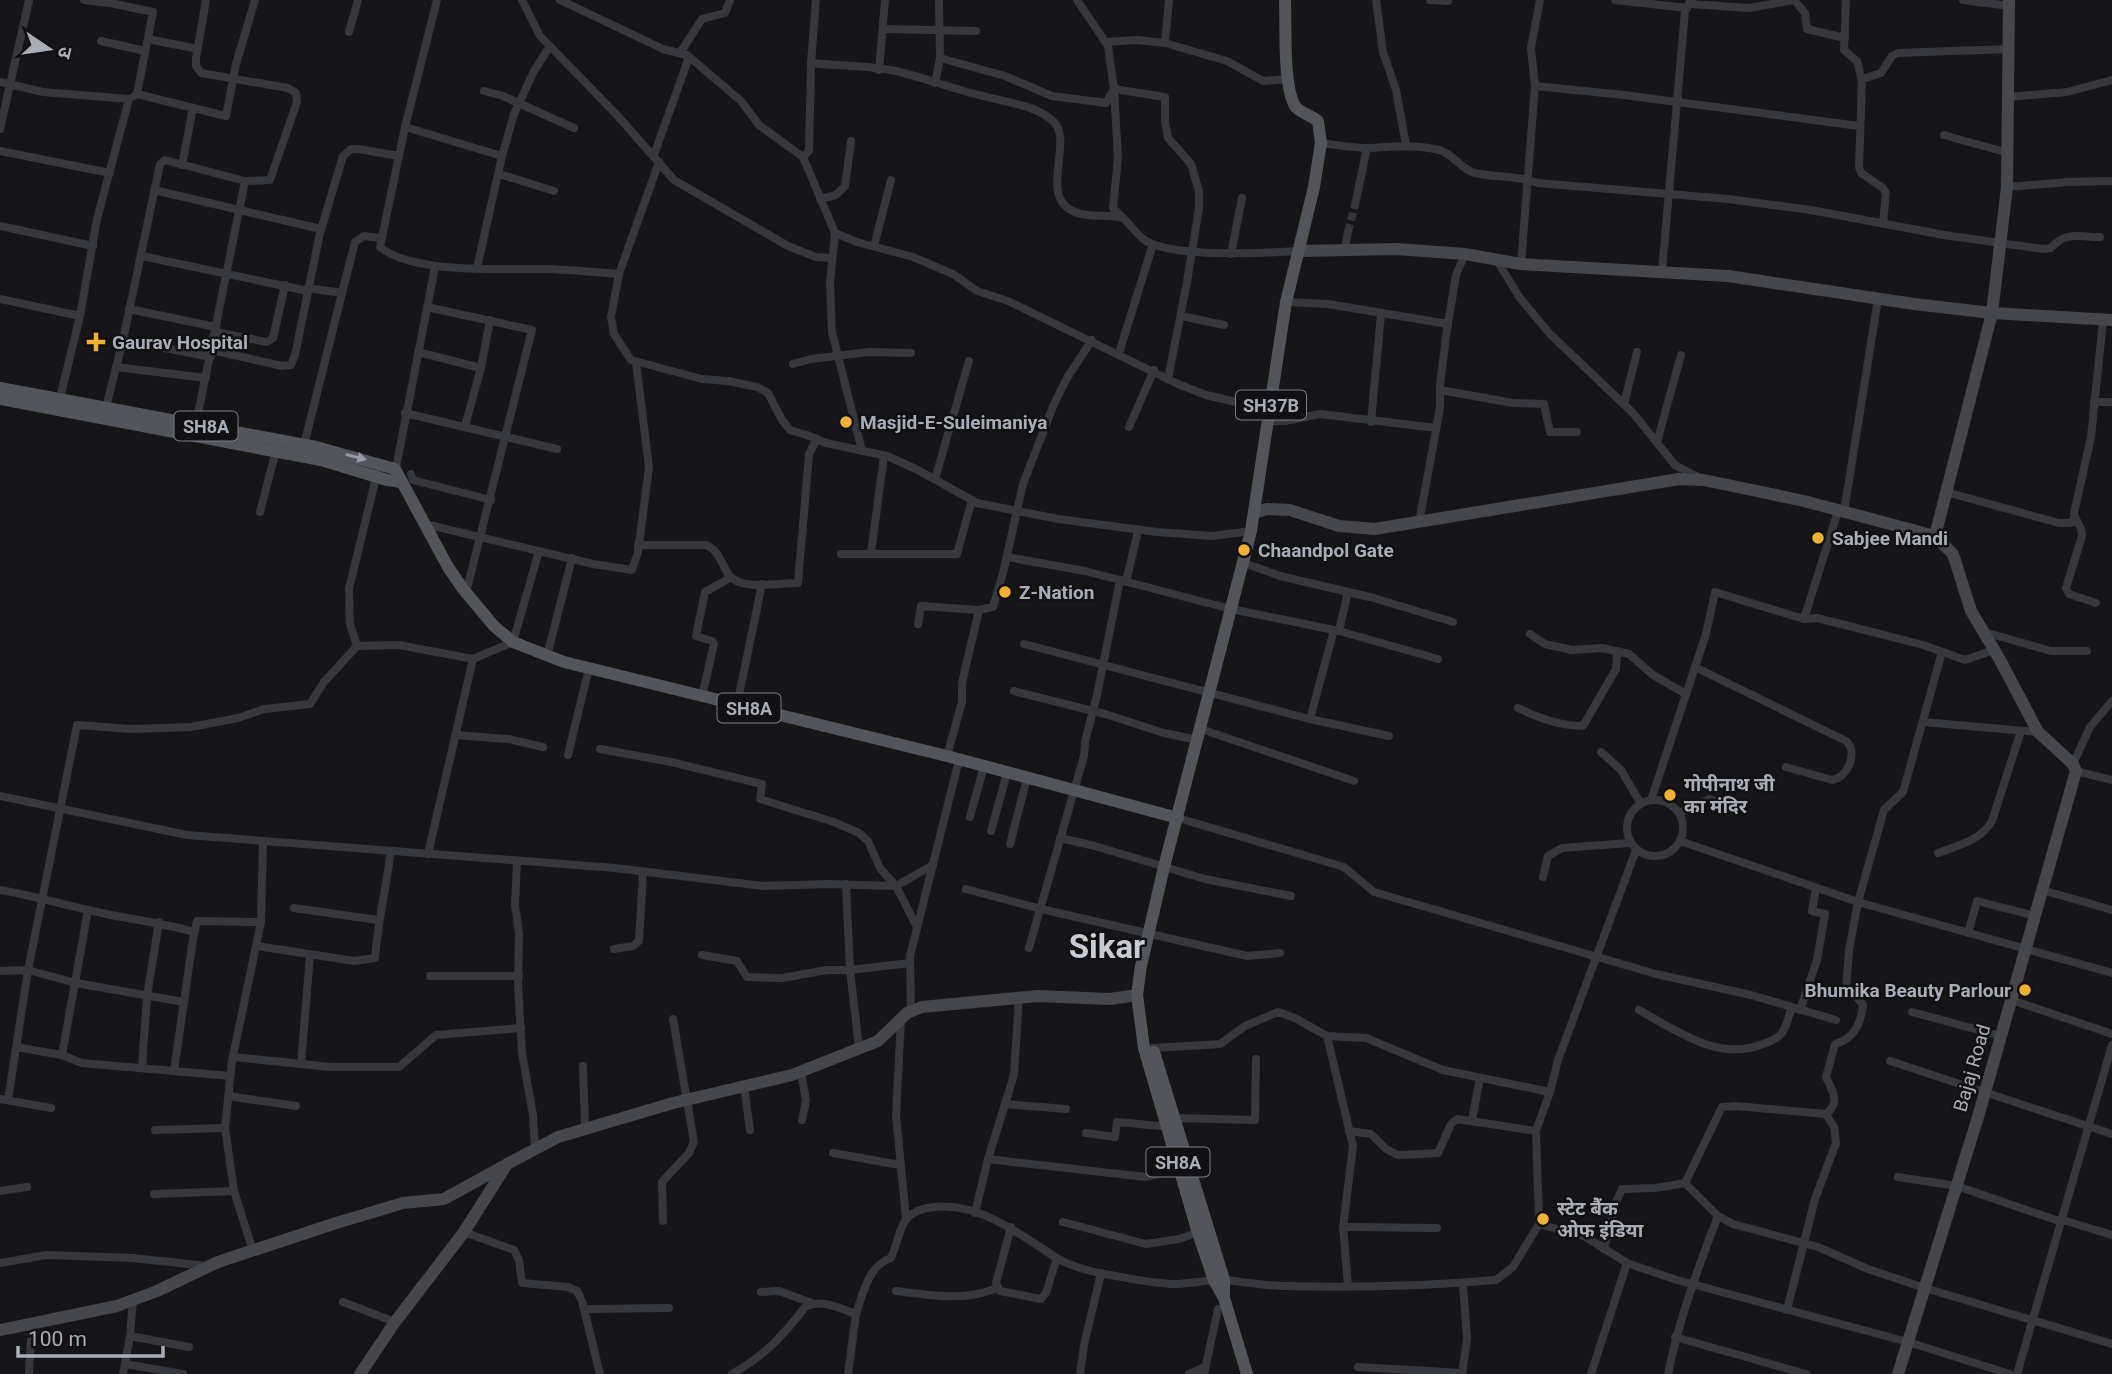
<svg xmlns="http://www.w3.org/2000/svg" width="2112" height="1374" viewBox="0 0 2112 1374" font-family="Roboto,'Noto Sans Devanagari',sans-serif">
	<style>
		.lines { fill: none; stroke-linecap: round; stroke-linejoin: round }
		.street-tunnel { stroke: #333438; stroke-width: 8; stroke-dasharray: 8 4; stroke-linecap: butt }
		.street { stroke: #37383d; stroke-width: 8 }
		.secondary { stroke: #45474d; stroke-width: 12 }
		.primary { stroke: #53555c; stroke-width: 12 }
		.oneway { fill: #979ba6 }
		.poi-dot { fill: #f2b134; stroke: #111113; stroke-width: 2.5 }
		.labels { text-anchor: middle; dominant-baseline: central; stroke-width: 5; stroke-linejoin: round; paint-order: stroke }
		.shield { fill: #111113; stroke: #7b7e86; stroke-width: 2 }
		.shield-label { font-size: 18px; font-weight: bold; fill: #a8adb8 }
		.poi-label { font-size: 19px; font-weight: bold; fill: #a8adb8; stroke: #111113; text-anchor: start }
		.street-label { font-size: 19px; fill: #a8adb8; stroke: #111113 }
		.town-label { font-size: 33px; font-weight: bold; fill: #c9ccd4; stroke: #111113 }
	</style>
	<rect width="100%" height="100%" fill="#161618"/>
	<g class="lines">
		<path class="street-tunnel" d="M1348 232 1355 205"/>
		<g class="street">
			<path d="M84 0 110 3 111 0"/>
			<path d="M437 0 405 127 380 247C415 275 503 268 548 269 572 270 595 272 619 274"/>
			<path d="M522 0 540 36 616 114 674 180 788 246 816 257 831 258"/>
			<path d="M560 0 663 49 687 55 741 101 759 125 803 157"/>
			<path d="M816 0 811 63 809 151 803 157 835 233 830 283 832 332 862 451"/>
			<path d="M939 0 940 58 1005 76 1052 96 1106 103 1114 89"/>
			<path d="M1077 0 1108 46 1114 89 1165 97V121L1168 138 1191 164 1199 191V208L1187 282 1168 379"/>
			<path d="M1376 0 1383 52 1396 90 1406 145"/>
			<path d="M1430 0 1448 1"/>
			<path d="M1615 0 1687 8"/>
			<path d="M1794 0 1805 13 1807 29 1845 38"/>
			<path d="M1846 0 1844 50 1857 61 1862 82 1859 167 1861 173 1883 188 1886 193 1883 223"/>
			<path d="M1963 0 2009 6"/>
			<path d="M110 3 153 12 137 94 134 96"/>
			<path d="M1690 4 1749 8 1794 0"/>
			<path d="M883 29 976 31"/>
			<path d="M349 32 358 0"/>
			<path d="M148 39 198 49"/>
			<path d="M101 41 145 51"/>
			<path d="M1105 42 1137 40 1165 43 1227 61 1263 81 1288 79"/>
			<path d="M1165 43 1169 0"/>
			<path d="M680 53 702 19 725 13 730 0"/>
			<path d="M811 63C838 66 868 65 896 71 925 78 953 89 983 96 1004 102 1036 105 1053 121 1075 141 1037 197 1075 212 1091 219 1107 213 1123 218 1131 225 1137 235 1146 241 1176 258 1264 253 1300 251"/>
			<path d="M879 70 885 0"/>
			<path d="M1862 79 1881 73 1892 56 1898 53 2009 49"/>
			<path d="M0 82 43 92 129 99 97 219 80 316 60 398"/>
			<path d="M935 83 940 58"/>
			<path d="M1535 86 1624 95 1859 126"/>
			<path d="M1114 89 1118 158 1113 208 1123 218"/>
			<path d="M484 91 503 96 574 128"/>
			<path d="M137 94 226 116 236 64 255 0"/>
			<path d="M2008 97 2067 92 2112 80"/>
			<path d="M405 127 502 156"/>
			<path d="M0 129 29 0"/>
			<path d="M1944 135 2008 153"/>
			<path d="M1321 143C1337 145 1353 148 1369 148 1393 147 1415 144 1439 150 1454 154 1460 169 1475 173 1496 178 1518 175 1538 183L1728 199 1811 210 1944 235 2043 249 2051 248C2065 231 2079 237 2100 237"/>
			<path d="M0 151 110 173"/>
			<path d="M654 155 689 57"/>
			<path d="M659 162 619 274 611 317 614 334 631 360 702 379 728 381 757 387 768 393 782 420 790 430 807 435 826 443 887 456 916 469 977 503 1058 519 1157 532 1212 536 1251 531"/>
			<path d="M182 165 193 108"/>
			<path d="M499 174 554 191"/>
			<path d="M2007 187 2069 182 2112 181"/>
			<path d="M154 190 321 229"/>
			<path d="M820 199 836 195 845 186 851 141"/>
			<path d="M1355 205 1367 148"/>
			<path d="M0 226 93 246"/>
			<path d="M835 233 857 242 913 257 953 274 977 291 1008 301 1178 384 1206 395 1270 410"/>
			<path d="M874 246 891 180"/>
			<path d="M1345 249 1348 232"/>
			<path d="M1231 254 1242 198"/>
			<path d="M142 256 308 291"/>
			<path d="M1496 259 1520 298 1550 334 1633 413 1675 465 1698 477"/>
			<path d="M1521 264 1535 86 1531 48 1540 0"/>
			<path d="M477 268 502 156 514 114 534 71 550 46"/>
			<path d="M1662 271 1685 11 1691 0"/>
			<path d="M308 288 342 293 355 242 364 236 382 238"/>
			<path d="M0 299 80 316"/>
			<path d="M1286 302 1328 304 1448 324"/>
			<path d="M427 307 532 330 466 593"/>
			<path d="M129 309 216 327"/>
			<path d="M1181 316 1224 325"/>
			<path d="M215 332 267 342 273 338 285 285"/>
			<path d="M123 340 211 357"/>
			<path d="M212 350 282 366 291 365 295 355 320 233 343 156 351 149H358L399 156"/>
			<path d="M418 352 481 368 465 426"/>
			<path d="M1119 353 1153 244"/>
			<path d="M793 364 811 359 869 352 911 353"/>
			<path d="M116 367 206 378"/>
			<path d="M481 368 490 320"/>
			<path d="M1440 390 1513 403 1544 404 1550 432H1577"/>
			<path d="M2094 402H2112"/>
			<path d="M1624 404 1637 352"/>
			<path d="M106 407 123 340 160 164 165 160 245 181 270 180 297 102 296 93 288 88 201 73 196 66V58L206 0"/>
			<path d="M405 413 557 449"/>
			<path d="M1269 421H1285L1320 414 1436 428"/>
			<path d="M1371 422 1381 314"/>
			<path d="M196 424 245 181"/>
			<path d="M1129 427 1154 370"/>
			<path d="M1657 442 1681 355"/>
			<path d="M304 445 342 293"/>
			<path d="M395 473 435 267"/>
			<path d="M411 474 413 480 491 500"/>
			<path d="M935 479 969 361"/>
			<path d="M1946 492 2059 523H2072L2074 518"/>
			<path d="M260 512 276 451"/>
			<path d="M1844 512 1878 299"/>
			<path d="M1419 523 1440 408V384L1447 329 1456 275 1465 254"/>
			<path d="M425 524 593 564 632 570 638 552 649 467 636 362"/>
			<path d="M638 545H706C720 551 721 564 729 575 740 591 780 583 798 583L809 454 817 439"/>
			<path d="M871 553 884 456"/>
			<path d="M841 554H957L972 500"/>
			<path d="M1007 557 1085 571 1231 609 1339 631 1438 659"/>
			<path d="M1244 563 1280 576 1374 598 1453 622"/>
			<path d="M1126 582 1137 535"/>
			<path d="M2096 603 2069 594 2066 588 2082 536C2083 526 2075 522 2074 513L2091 437 2103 321"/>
			<path d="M1804 619 1817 618 1849 626 1923 645 1965 660 1994 650"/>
			<path d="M918 624 921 606 979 610"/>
			<path d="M1339 631 1348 592"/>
			<path d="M1984 632 2051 651H2087"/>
			<path d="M1530 634 1545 644 1572 650 1602 648 1629 654 1653 675 1686 694"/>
			<path d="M1024 644 1310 719 1389 736"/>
			<path d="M357 646 350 624 349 589 377 473"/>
			<path d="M547 656 572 558"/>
			<path d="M1695 667 1846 741C1859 753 1847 778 1832 780L1786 767"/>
			<path d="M1014 691 1105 714 1164 733 1198 740"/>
			<path d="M702 696 714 644 712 641 696 636 705 592 730 578"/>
			<path d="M737 705 762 584"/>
			<path d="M1518 708C1539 718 1560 726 1583 726L1616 669 1617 651"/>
			<path d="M1310 719 1334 630"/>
			<path d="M1923 722 2038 732"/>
			<path d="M1201 729 1354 781"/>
			<path d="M456 735 508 739 543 747"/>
			<path d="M600 749 671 762 762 784 760 799 834 822 859 833 868 841 880 868 896 886 917 927"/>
			<path d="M1601 752 1621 770 1641 804"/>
			<path d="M568 755 589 668"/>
			<path d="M947 756 962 702V683L979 610 993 607 1003 573 1023 484 1054 404 1067 378 1092 340"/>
			<path d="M2073 764 2090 727 2112 701"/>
			<path d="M2076 771 2112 780"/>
			<path d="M0 796 187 835 615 868 763 886 827 884 896 886 933 865"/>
			<circle cx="1655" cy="828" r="28"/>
			<path d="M1651 800 1706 634 1715 592 1804 619 1838 511"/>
			<path d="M1679 813 1709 799 1731 807"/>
			<path d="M970 817 984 766"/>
			<path d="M1178 818 1344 867 1374 892 1656 974 1751 995 1836 1020"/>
			<path d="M991 831 1007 773"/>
			<path d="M1060 838 1095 846 1205 879 1291 896"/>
			<path d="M1680 841 1858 902 2112 973"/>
			<path d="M1010 844 1027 778"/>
			<path d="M1636 850 1558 1060 1550 1092 1536 1131 1539 1224 1586 1237 1627 1263 1677 1280 1908 1342 2010 1374"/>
			<path d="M1938 853C1959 845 1980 841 1992 821L2021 731"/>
			<path d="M428 854 473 659"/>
			<path d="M517 861 515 905 519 933 518 983 522 1053 533 1115 535 1149"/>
			<path d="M1543 877 1548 856 1562 848 1630 843"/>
			<path d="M846 884 850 970 859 1048"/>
			<path d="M966 889 1041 909 1247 956 1280 953"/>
			<path d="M0 890C35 896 68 906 102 913 133 920 164 923 194 932L174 1071"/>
			<path d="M2042 890 2112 910"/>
			<path d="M294 908 378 920"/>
			<path d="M1968 933 1977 901 2035 916"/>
			<path d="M194 934 197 921 261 922"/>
			<path d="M257 946 354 961 375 958C378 922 386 887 391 851"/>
			<path d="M1029 948 1084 756 1085 742 1097 695 1120 580"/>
			<path d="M614 949 633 946 639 941 643 872"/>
			<path d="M702 955 737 961 747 977 782 978 827 970H850L910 963"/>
			<path d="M0 971 28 970 76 983 184 1002"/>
			<path d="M430 976H519"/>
			<path d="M2011 1000 2112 1034"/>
			<path d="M1639 1010C1677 1031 1719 1062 1763 1044 1769 1042 1777 1039 1782 1033 1787 1026 1789 1015 1792 1007"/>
			<path d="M1800 1010 1817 960 1825 914 1812 911 1816 889"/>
			<path d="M911 1012 910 956 959 760"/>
			<path d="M1912 1012 2001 1036"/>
			<path d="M901 1019 896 1115 906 1219"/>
			<path d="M1327 1036 1353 1146 1343 1227 1348 1286"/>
			<path d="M16 1047 62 1055 82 1063 230 1076"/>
			<path d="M1152 1048 1220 1044 1245 1026 1278 1012 1295 1018 1327 1036 1366 1038 1443 1070 1550 1092"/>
			<path d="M62 1055 88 910"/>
			<path d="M233 1057 331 1067H399L436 1035 521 1028"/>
			<path d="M1890 1061 2112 1134"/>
			<path d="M301 1064 310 955"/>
			<path d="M583 1066 585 1129"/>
			<path d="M142 1068 147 996 159 922"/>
			<path d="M801 1071 806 1101 802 1120"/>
			<path d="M744 1086 750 1130"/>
			<path d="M228 1096 296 1106"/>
			<path d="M0 1099 51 1108"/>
			<path d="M8 1100 28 970 77 725 131 729 191 727 238 718 264 709 310 704 324 682 357 646 399 645 473 659 513 642 539 551"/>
			<path d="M1005 1104 1066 1109"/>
			<path d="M1175 1118 1255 1120 1256 1059"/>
			<path d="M1472 1120 1480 1078"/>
			<path d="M155 1130 225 1128"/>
			<path d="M1349 1131 1371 1134 1386 1149 1398 1155 1438 1153 1451 1124 1457 1119 1536 1131"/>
			<path d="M1086 1133 1115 1137 1117 1122 1171 1127"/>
			<path d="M833 1153 900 1165"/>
			<path d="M988 1159 1145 1177 1183 1168"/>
			<path d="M1898 1177 1957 1186 2062 1222"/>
			<path d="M0 1191 27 1187"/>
			<path d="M154 1194 234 1191"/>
			<path d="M975 1213 988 1159 1014 1075 1019 997"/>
			<path d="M1718 1216 1685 1183 1722 1107 1736 1106 1826 1114C1841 1103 1832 1090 1826 1077L1835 1044C1854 1039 1861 1024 1863 1005L1855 995 1846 990 1849 950 1858 902 1884 810 1903 792 1942 652"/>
			<path d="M2063 1220 2112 1235"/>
			<path d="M663 1221 662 1182 689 1153 694 1142 673 1019"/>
			<path d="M1063 1222 1146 1244 1179 1239 1202 1231"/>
			<path d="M1011 1227 996 1283 1000 1291 1041 1299 1046 1293 1057 1258"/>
			<path d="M1343 1227 1437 1228"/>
			<path d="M464 1232 514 1250 519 1260 522 1283 568 1287 577 1291 582 1301 600 1374"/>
			<path d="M1604 1249 1616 1202 1622 1189 1656 1188 1685 1183"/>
			<path d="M253 1251 234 1191 225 1128 232 1061 261 922 263 841"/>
			<path d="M0 1263 46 1255 133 1258 207 1266"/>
			<path d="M896 1291C931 1295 964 1302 997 1288"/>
			<path d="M761 1292 779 1291 812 1303"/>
			<path d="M343 1302 395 1322"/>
			<path d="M584 1309 669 1308"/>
			<path d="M1787 1310 1815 1199 1836 1143 1834 1127 1826 1114"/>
			<path d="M130 1336 189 1347"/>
			<path d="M1675 1337 1806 1374"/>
			<path d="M125 1364 183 1374"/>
			<path d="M1358 1367 1462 1373"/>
			<path d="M29 1374 32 1323"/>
			<path d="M123 1374 130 1336 133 1300"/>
			<path d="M732 1374C763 1357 784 1335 805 1307 821 1298 839 1308 856 1314 863 1293 868 1266 891 1258 903 1230 898 1211 934 1207 980 1202 1019 1234 1055 1257 1068 1265 1089 1271 1105 1274 1127 1278 1150 1283 1173 1284 1191 1284 1208 1279 1226 1280 1245 1282 1264 1286 1284 1286 1355 1288 1426 1286 1496 1280L1513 1267 1539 1224"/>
			<path d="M848 1374 856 1314"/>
			<path d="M1080 1374 1084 1345 1101 1273"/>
			<path d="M1189 1374 1205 1367"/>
			<path d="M1204 1374 1218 1309"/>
			<path d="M1462 1374 1467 1339 1463 1283"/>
			<path d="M1591 1374 1627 1263"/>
			<path d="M1668 1374C1679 1319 1698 1268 1718 1216L1733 1224 1818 1247 1868 1269 1925 1288 2112 1344"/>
			<path d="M2017 1374 2112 1045"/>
		</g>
		<g class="secondary">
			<path d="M1300 251 1396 249 1465 254 1521 264 1728 276 1914 304 1992 313 2112 320"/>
			<path d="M1254 513 1267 509 1290 510 1339 526 1375 529 1679 479 1704 480 1804 501 1935 536 1953 554 1971 611 1999 658 2038 732 2073 764 2076 771 1978 1117 1898 1374"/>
			<path d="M1935 536 1992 313 2007 187 2009 0"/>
			<path d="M0 1330 117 1306 157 1291 218 1262 333 1224 403 1203 444 1199 502 1167"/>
			<path d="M360 1374 395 1322 464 1232 507 1164 558 1137 673 1103 792 1075 878 1041 907 1013 922 1007 1038 996 1110 999 1137 995"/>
		</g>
		<g class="primary">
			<path d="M0 388 316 447 395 469 448 567 463 589 494 626 513 642 564 662 947 756 1178 818"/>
			<path d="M0 399 321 460 387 480 402 482"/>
			<path d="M1154 1052 1224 1280V1296"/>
			<path d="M1247 1374 1224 1298 1214 1280 1198 1233 1144 1048 1137 995 1141 966 1164 867 1251 531 1286 302 1314 187 1321 143 1318 121C1311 115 1300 113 1295 106 1283 86 1286 25 1285 0"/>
		</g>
	</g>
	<defs><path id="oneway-solid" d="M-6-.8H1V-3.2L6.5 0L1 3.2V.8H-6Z" transform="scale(1.75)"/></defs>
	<use class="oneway" href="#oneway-solid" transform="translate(356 457) rotate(14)"/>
	<g class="poi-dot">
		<path d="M92.5 331.5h7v7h7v7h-7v7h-7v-7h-7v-7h7z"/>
		<circle cx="846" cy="422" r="7"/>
		<circle cx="1818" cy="538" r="7"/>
		<circle cx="1244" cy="550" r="7"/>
		<circle cx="1005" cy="592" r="7"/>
		<circle cx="1670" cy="795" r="7"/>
		<circle cx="2025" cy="990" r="7"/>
		<circle cx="1543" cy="1219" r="7"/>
	</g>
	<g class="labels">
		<g class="shield">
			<rect x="1236" y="390.5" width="70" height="29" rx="5"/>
			<rect x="174.5" y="411.5" width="63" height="29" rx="5"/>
			<rect x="717.5" y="693.5" width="63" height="29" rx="5"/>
			<rect x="1146.5" y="1147.5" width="63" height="29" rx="5"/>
		</g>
		<g class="shield-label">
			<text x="1271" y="405">SH37B</text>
			<text x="206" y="426">SH8A</text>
			<text x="749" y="708">SH8A</text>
			<text x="1178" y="1162">SH8A</text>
		</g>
		<g class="poi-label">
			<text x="112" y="342">Gaurav Hospital</text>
			<text x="860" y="422">Masjid-E-Suleimaniya</text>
			<text x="1832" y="538">Sabjee Mandi</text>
			<text x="1258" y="550">Chaandpol Gate</text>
			<text x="1019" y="592">Z-Nation</text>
			<text x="1684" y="784">गोपीनाथ जी<tspan x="1684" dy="22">का मंदिर</tspan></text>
			<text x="2011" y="990" text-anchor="end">Bhumika Beauty Parlour</text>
			<text x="1557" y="1208">स्टेट बेैंक<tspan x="1557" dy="22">ओफ इंडिया</tspan></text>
		</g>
		<g class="street-label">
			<text transform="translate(1972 1068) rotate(-74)">Bajaj Road</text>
		</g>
		<g class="town-label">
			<text x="1107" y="946">Sikar</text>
		</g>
	</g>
	<g transform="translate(49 49) rotate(103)" stroke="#111113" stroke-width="5" paint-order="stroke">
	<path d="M0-5L12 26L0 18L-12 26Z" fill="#a8adb8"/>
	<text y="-10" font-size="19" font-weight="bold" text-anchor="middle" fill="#a8adb8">उ</text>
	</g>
	<path d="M18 1346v10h145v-10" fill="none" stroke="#a8adb8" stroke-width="3.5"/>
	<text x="28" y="1346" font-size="21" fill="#a8adb8" stroke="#111113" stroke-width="5" paint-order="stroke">100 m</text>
</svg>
